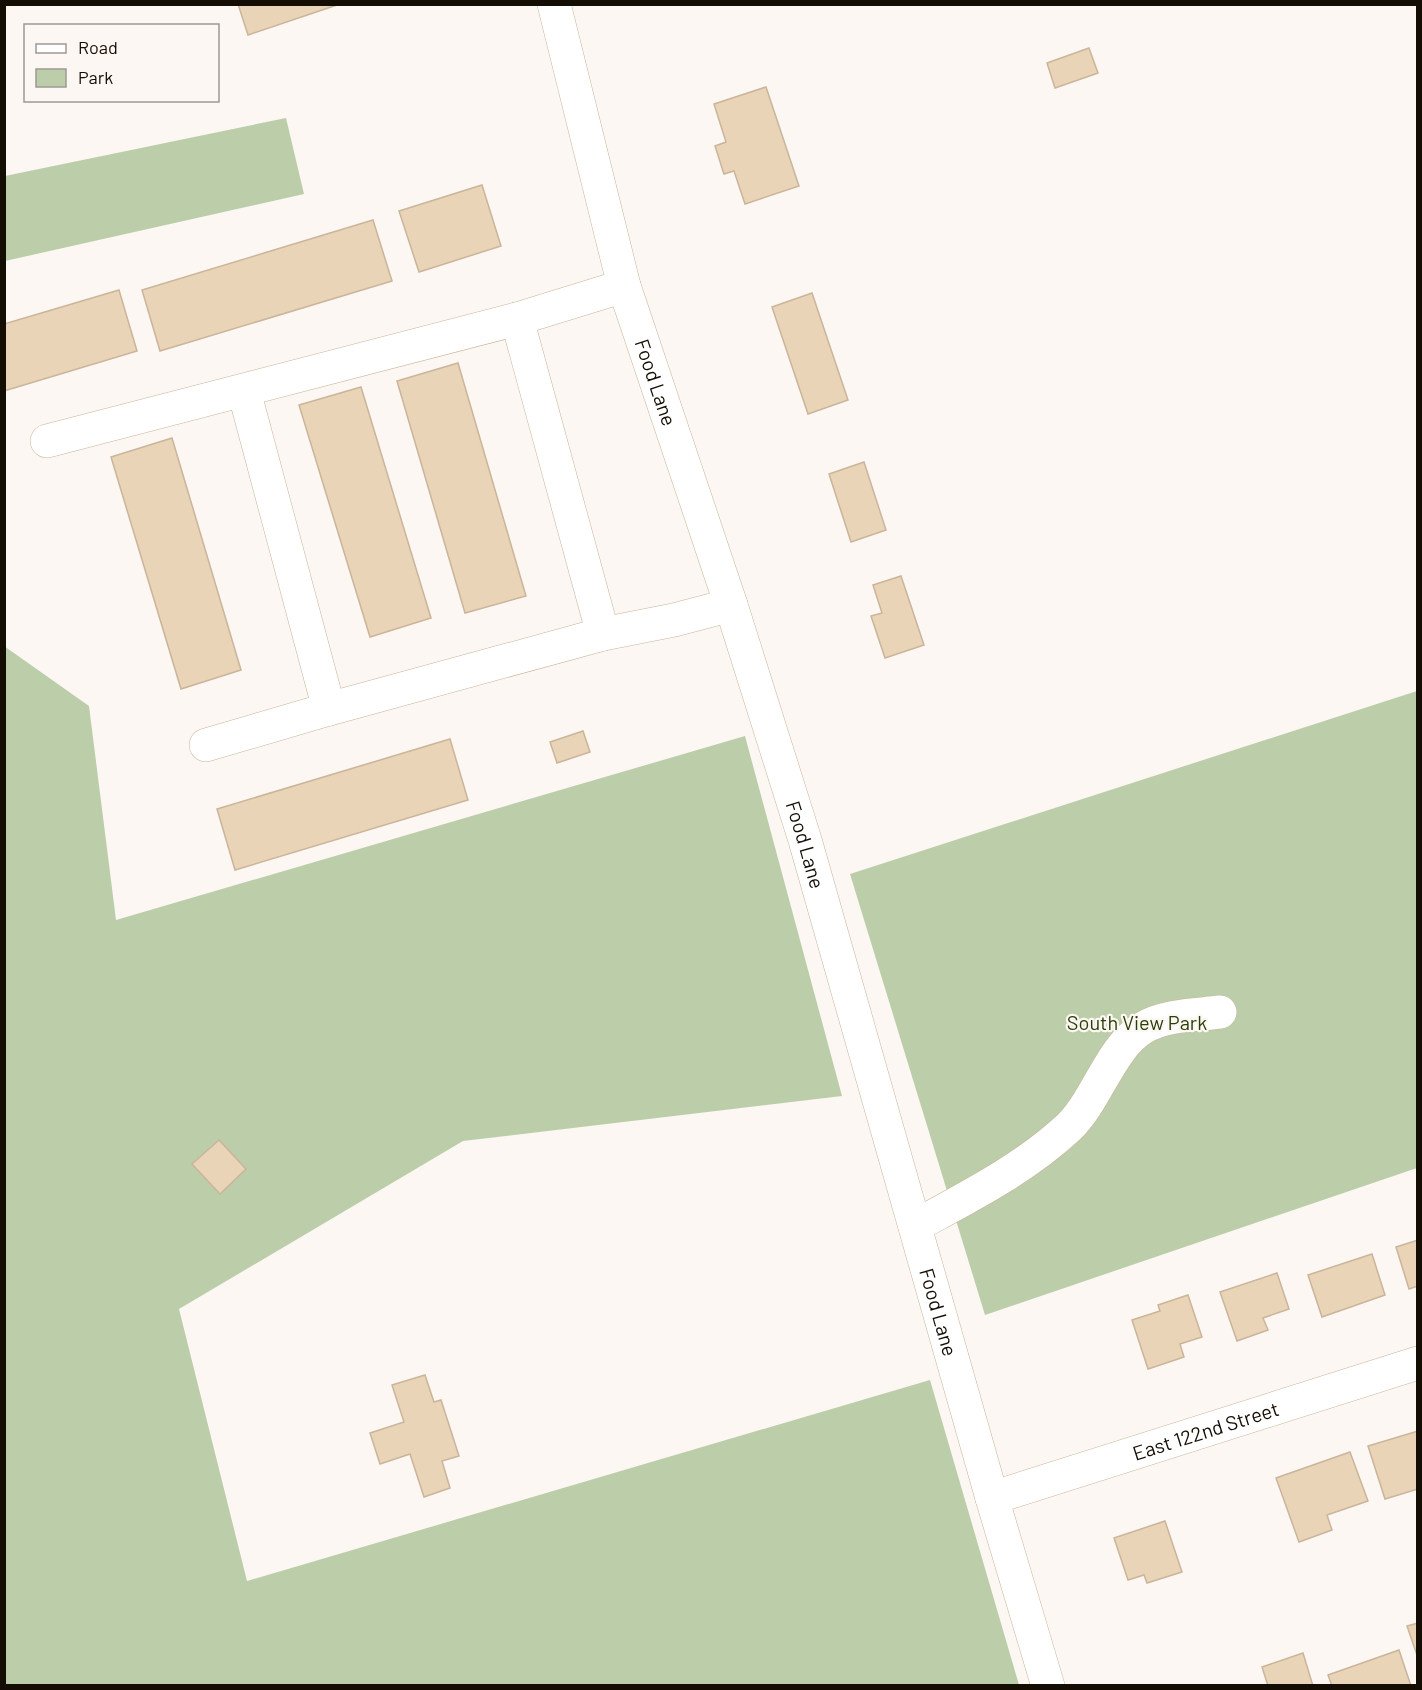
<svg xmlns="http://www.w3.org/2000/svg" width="1422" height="1690" viewBox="0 0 1422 1690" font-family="Barlow,sans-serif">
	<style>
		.green { fill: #bccdaa }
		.building { fill: #e9d4b8; stroke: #cab59a; stroke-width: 1.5 }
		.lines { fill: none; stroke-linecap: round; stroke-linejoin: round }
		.minor-casing { stroke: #c9b499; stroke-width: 34 }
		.minor { stroke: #fff; stroke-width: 33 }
		.labels { text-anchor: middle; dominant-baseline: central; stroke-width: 4.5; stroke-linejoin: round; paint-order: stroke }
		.street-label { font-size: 20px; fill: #140d04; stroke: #fcf7f2 }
		.park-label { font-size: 20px; fill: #2a3e08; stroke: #fcf7f2 }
	</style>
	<rect width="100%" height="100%" fill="#fcf7f2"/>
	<g class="green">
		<path d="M286 118 304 194 5 261V176Z"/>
		<path d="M4 646 89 706 116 920 745 736 842 1096 463 1141 179 1309 247 1581 930 1380 1019 1685H5Z"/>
		<path d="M1417 691V1168L985 1315 850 874Z"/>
	</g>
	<g class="building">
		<path d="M238 4H340L248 35Z"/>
		<path d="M1089 48 1098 73 1055 88 1047 63Z"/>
		<path d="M766 87 799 186 745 204 734 171 724 174 715 146 726 142 714 104Z"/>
		<path d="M482 185 501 246 419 272 399 211Z"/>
		<path d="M373 220 392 281 160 351 142 290Z"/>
		<path d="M119 290 137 351 4 391V324Z"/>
		<path d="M812 293 848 400 808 414 772 307Z"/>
		<path d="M458 363 526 596 465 613 397 381Z"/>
		<path d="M361 387 431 618 370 637 299 405Z"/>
		<path d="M172 438 241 670 181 689 111 457Z"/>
		<path d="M864 462 886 530 851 542 829 474Z"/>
		<path d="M901 576 924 645 885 658 871 616 882 613 873 585Z"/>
		<path d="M583 731 590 752 557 763 550 742Z"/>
		<path d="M450 739 468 800 235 870 217 809Z"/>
		<path d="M219 1140 246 1169 220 1194 192 1164Z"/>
		<path d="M1418 1240V1286L1409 1289 1396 1247Z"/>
		<path d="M1372 1254 1385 1295 1322 1317 1308 1275Z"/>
		<path d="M1277 1273 1289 1309 1263 1318 1268 1330 1237 1341 1220 1292Z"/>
		<path d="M1188 1295 1202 1337 1180 1344 1184 1357 1148 1369 1132 1320 1160 1311 1158 1305Z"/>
		<path d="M425 1375 434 1402 441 1400 459 1456 442 1461 450 1488 424 1497 410 1454 380 1464 370 1433 404 1422 392 1385Z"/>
		<path d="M1418 1431V1489L1385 1499 1368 1446Z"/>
		<path d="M1350 1452 1368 1501 1327 1515 1332 1530 1299 1542 1276 1478Z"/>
		<path d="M1165 1521 1182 1572 1147 1583 1144 1575 1128 1580 1114 1538Z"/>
		<path d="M1418 1623V1658L1407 1626Z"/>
		<path d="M1399 1650 1411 1686H1332L1328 1675Z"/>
		<path d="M1303 1653 1313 1686H1268L1262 1667Z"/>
	</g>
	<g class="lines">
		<g class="minor-casing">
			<g id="minor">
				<path id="s1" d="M554 4 624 286 731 605 805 840 992 1498 1048 1686"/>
				<path d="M517 319 603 634"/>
				<path d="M244 391 329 709 603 634 674 620 731 605"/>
				<path d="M47 441 517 319 624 286"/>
				<path d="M206 745 329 709"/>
				<path d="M915 1226C968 1197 1024 1169 1069 1127 1097 1100 1110 1048 1143 1028 1165 1015 1195 1015 1220 1012"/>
				<path id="s2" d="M992 1498 1418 1363"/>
			</g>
		</g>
		<use href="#minor" class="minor"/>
	</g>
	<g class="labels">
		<g class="street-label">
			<text stroke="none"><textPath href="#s1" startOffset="392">Food Lane</textPath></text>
			<text stroke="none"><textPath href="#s1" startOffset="878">Food Lane</textPath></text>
			<text stroke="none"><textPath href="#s1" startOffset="1364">Food Lane</textPath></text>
			<text stroke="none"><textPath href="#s2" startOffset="224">East 122nd Street</textPath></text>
		</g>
		<g class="park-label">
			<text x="1137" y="1022">South View Park</text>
		</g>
	</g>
	<rect width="1422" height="1690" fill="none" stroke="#140d04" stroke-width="12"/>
	<rect x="24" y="24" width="195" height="78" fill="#fcf7f2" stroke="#9f9993" stroke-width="1.5"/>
	<rect x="36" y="44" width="30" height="9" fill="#ffffff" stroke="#9f9993" stroke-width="1.5"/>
	<text x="78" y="54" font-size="18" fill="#140d04">Road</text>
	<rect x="36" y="69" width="30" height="18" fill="#bccdaa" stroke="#9f9993" stroke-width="1.5"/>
	<text x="78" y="84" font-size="18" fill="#140d04">Park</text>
</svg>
